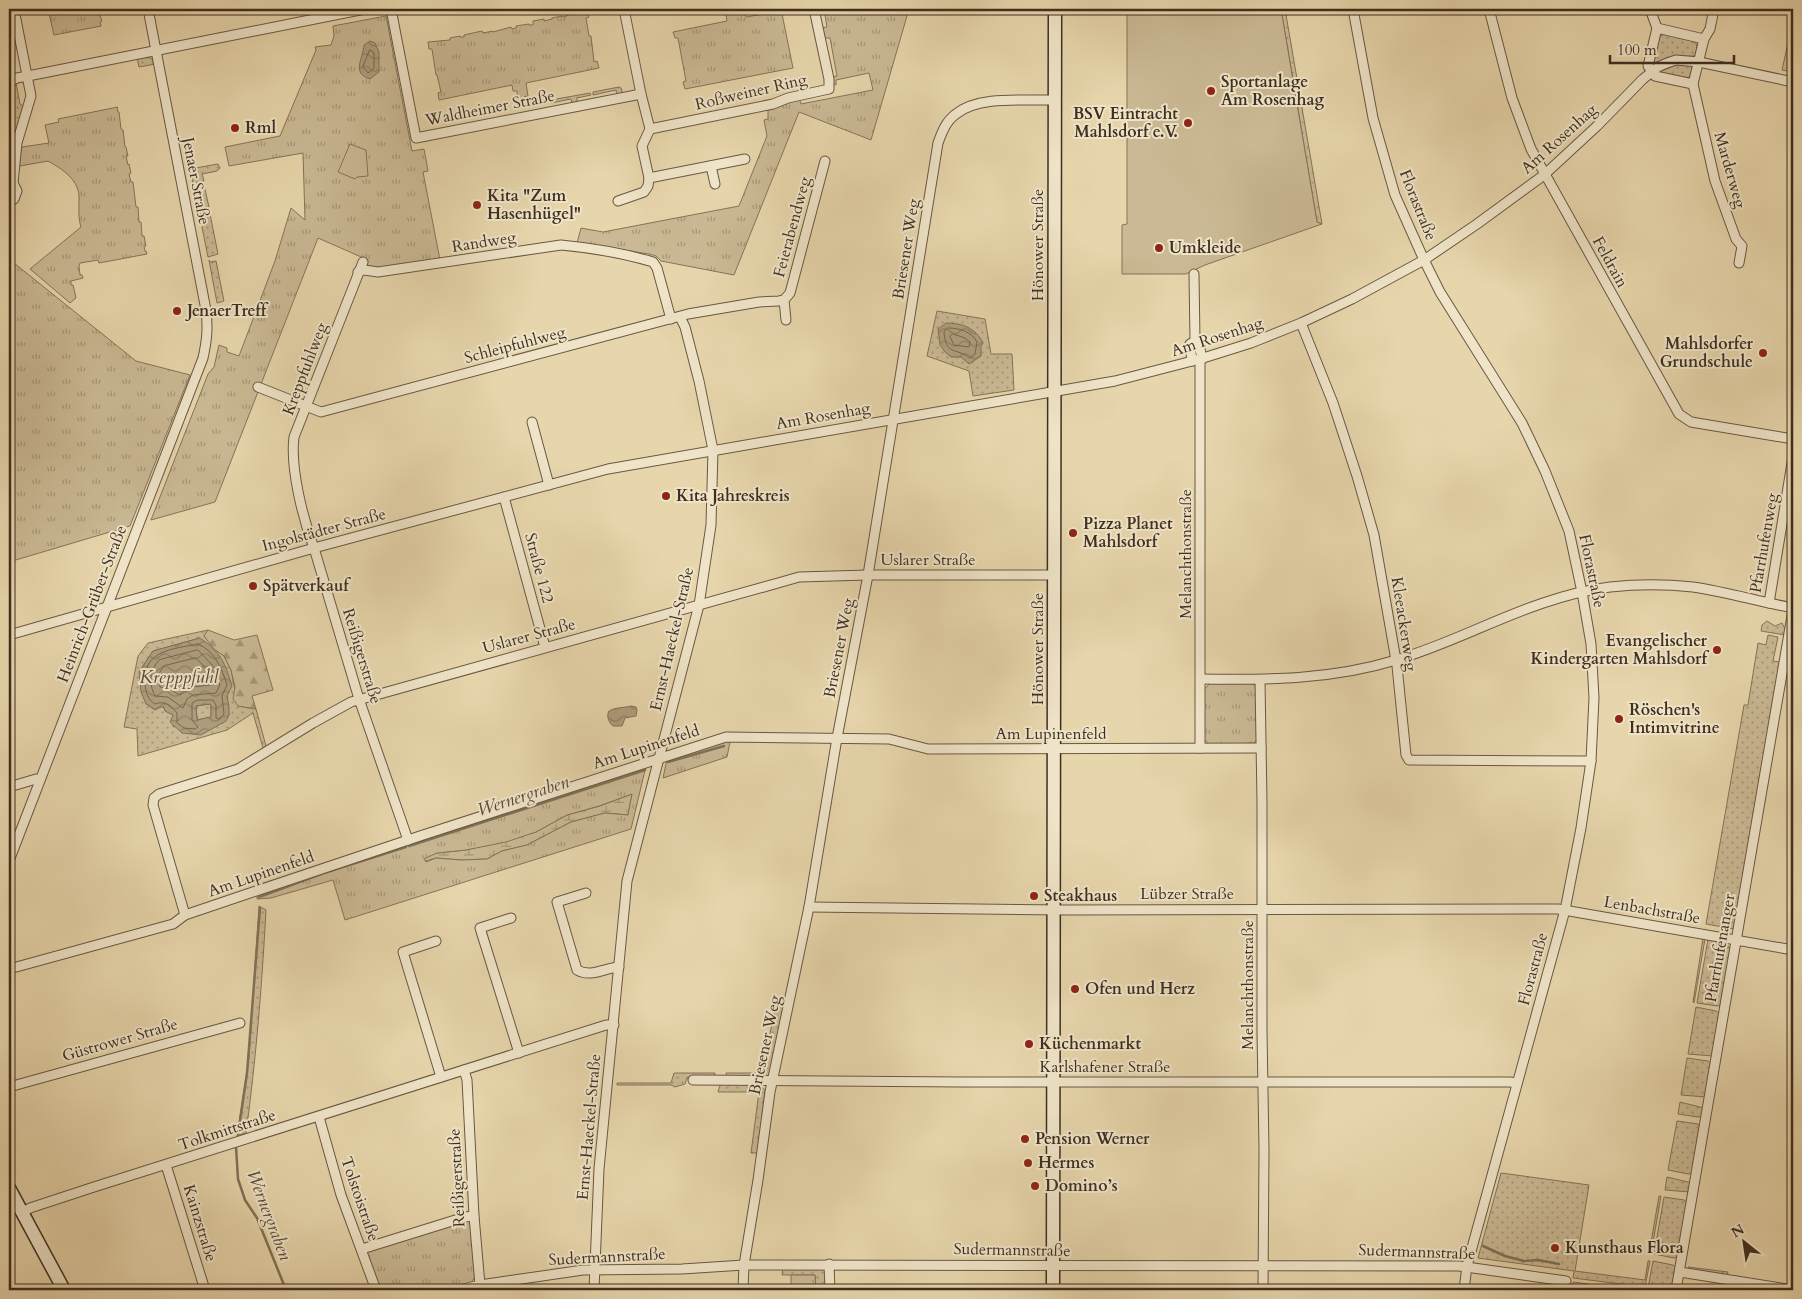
<svg xmlns="http://www.w3.org/2000/svg" width="1802" height="1299" viewBox="0 0 1802 1299" font-family="Cardo,serif">
	<style>
		.grass { fill: url(#grass-dots); stroke: #84745a; fill-rule: evenodd }
		.forest { fill: url(#forest-firs); stroke: #84745a }
		.wetland { fill: url(#wetland-marsh); stroke: #84745a }
		.park { fill: url(#park-tufts); stroke: #84745a; fill-rule: evenodd }
		.pitch { fill: #cab994; stroke: #84745a }
		.water { fill: url(#water-waves); stroke: #817158; fill-rule: evenodd }
		.lines { fill: none; stroke-linecap: round; stroke-linejoin: round }
		.shore { stroke: #76664e; stroke-width: 1 }
		.stream { stroke: #817158; stroke-width: 2.5 }
		.street-casing { stroke: #685844; stroke-width: 11 }
		.secondary-casing { stroke: #3e2f21; stroke-width: 15 }
		.street { stroke: #efe4c8; stroke-width: 9 }
		.secondary { stroke: #efe4c8; stroke-width: 12 }
		.poi-dot { fill: #8f2418; stroke: #efe4c8; stroke-width: 2 }
		.labels { text-anchor: middle; dominant-baseline: central; stroke-width: 4; stroke-linejoin: round; paint-order: stroke }
		.poi-label { font-size: 16px; font-weight: bold; fill: #3e2f21; stroke: #efe4c8; text-anchor: start }
		.street-label { font-size: 16px; fill: #3e2f21; stroke: #efe4c8 }
		.water-label { font-size: 18px; font-style: italic; fill: #5a4a38; stroke: #efe4c8 }
	</style>
	<defs>
		<pattern id="grass-dots" width="8" height="8" patternUnits="userSpaceOnUse" patternTransform="scale(1.25)"><rect width="8" height="8" fill="#cab994"/><path d="M2 2h.1M6 6h.1" fill="none" stroke="#a59778" stroke-width="1.8" stroke-linecap="round"/></pattern>
		<pattern id="forest-firs" width="22" height="20" patternUnits="userSpaceOnUse" patternTransform="scale(1.25)"><rect width="22" height="20" fill="#cab994"/><path d="M5 1l3.5 6h-7zM16 11l3.5 6h-7z" fill="#a59778"/></pattern>
		<pattern id="wetland-marsh" width="20" height="14" patternUnits="userSpaceOnUse" patternTransform="scale(1.25)"><rect width="20" height="14" fill="#cab994"/><path d="M1 5h8M5 5V1M11 12h8M15 12V8" fill="none" stroke="#a59778"/></pattern>
		<pattern id="park-tufts" width="24" height="20" patternUnits="userSpaceOnUse" patternTransform="scale(1.25)"><rect width="24" height="20" fill="#cab994"/><path d="M3 7l-1-3M5 7V3M7 7l1-3M15 17l-1-3M17 17v-4M19 17l1-3" fill="none" stroke="#a59778"/></pattern>
		<pattern id="water-waves" width="16" height="10" patternUnits="userSpaceOnUse" patternTransform="scale(1.25)"><rect width="16" height="10" fill="#ae9d7c"/><path d="M0 5q4-4 8 0t8 0" fill="none" stroke="#8f8065"/></pattern>
	</defs>
	<rect width="100%" height="100%" fill="#e7d5ab"/>
	<filter id="stains"><feTurbulence type="fractalNoise" baseFrequency=".004" numOctaves="4"/><feColorMatrix values="0 0 0 0 .2 0 0 0 0 .09 0 0 0 0 .02 0 0 0 .5 -.17"/></filter>
	<radialGradient id="worn" r=".72"><stop offset=".6" stop-color="#630" stop-opacity="0"/><stop offset="1" stop-color="#630" stop-opacity=".3"/></radialGradient>
	<g class="grass">
		<path d="M1281 9H1285L1322 224 1317 222Z"/>
		<path d="M1793 20V72L1782 70Z"/>
		<path d="M1665 34 1693 40 1697 45 1696 54 1694 56 1676 57 1653 65 1659 37Z"/>
		<path d="M146 56 152 59 155 64 139 67 137 57Z"/>
		<path d="M1679 64 1692 65 1691 75 1688 78 1658 72Z"/>
		<path d="M16 83 20 104 24 107 9 156V86Z"/>
		<path d="M619 87 621 88 623 94 617 95 616 90 593 95V92Z"/>
		<path d="M590 93 591 95 577 98V103L572 104 571 99 551 103V100Z"/>
		<path d="M218 164 220 168 217 171 202 174 204 181 193 184 190 169Z"/>
		<path d="M204 185 209 207 198 209 194 187Z"/>
		<path d="M203 211 205 215 210 214 218 254 208 257 199 212 200 214H203Z"/>
		<path d="M209 260 210 262 216 261 224 301 217 303Z"/>
		<path d="M937 311 985 319 991 354H1012L1014 390 973 396 969 371 927 356Z"/>
		<path d="M1767 621 1775 626 1782 623 1785 629V635L1761 631 1762 625Z"/>
		<path d="M208 630 204 636 214 648 224 656 231 670 238 706 256 709 266 746 263 748 253 713 227 730 138 756 137 729 124 727 138 656 148 643ZM200 638 227 696 229 715 173 727V715L165 711 164 708 161 706 139 672 153 651Z"/>
		<path d="M1768 635 1778 637 1773 661 1780 662 1734 929 1706 924 1744 705H1748L1758 643 1766 645Z"/>
		<path d="M210 704 211 705V717L197 720 196 706Z"/>
		<path d="M259 906 266 910C262 985 256 1059 246 1133L237 1136 249 1058Z"/>
		<path d="M1703 938 1705 939 1694 1003 1693 1002Z"/>
		<path d="M1708 939C1718 941 1728 940 1731 952L1722 1005 1717 1006 1697 1003Z"/>
		<path d="M777 999 785 1003 770 1075 766 1077H727L726 1073H762Z"/>
		<path d="M1696 1007 1716 1011 1720 1014 1713 1056 1688 1054Z"/>
		<path d="M1687 1058 1708 1061 1712 1064 1706 1097 1681 1095Z"/>
		<path d="M674 1073H715V1077L687 1078 685 1084 675 1087 671 1085H617V1083H671Z"/>
		<path d="M721 1082 759 1085 765 1090 758 1153H751L759 1092H718Z"/>
		<path d="M1680 1102 1704 1108 1703 1116 1698 1117 1678 1114Z"/>
		<path d="M1677 1121 1698 1124 1701 1128 1693 1173 1688 1174 1668 1170Z"/>
		<path d="M1501 1173 1589 1185 1575 1271 1645 1280 1648 1261H1650L1645 1287 1573 1278 1574 1271 1478 1258Z"/>
		<path d="M1667 1177 1692 1183 1690 1192 1665 1190Z"/>
		<path d="M1659 1196H1661L1651 1254H1649Z"/>
		<path d="M1664 1197 1684 1200 1688 1203 1679 1257 1674 1258 1654 1254Z"/>
		<path d="M1653 1261 1673 1265 1677 1268 1673 1288 1667 1290 1648 1288Z"/>
		<path d="M1688 1267 1728 1272 1727 1275 1692 1270Z"/>
		<path d="M783 1268H825L827 1290H816L815 1275H782Z"/>
		<path d="M1573 1282 1589 1284 1592 1288 1591 1290 1572 1289Z"/>
	</g>
	<path class="forest" d="M208 630 234 640 257 635 273 690 252 696 256 709 238 706 233 699 235 687 231 670 224 656 214 649 204 636Z"/>
	<path class="wetland" d="M632 794 628 815 605 813 571 822 527 845 502 851 487 859 461 860 436 858 341 885 437 853 466 850 536 832 567 815 600 806Z"/>
	<g class="park">
		<path d="M48 9H97L102 21 100 22 101 26 54 35Z"/>
		<path d="M725 9H744L746 17 775 12 774 9H781L793 68 685 89 683 82 686 81 678 38H675L673 32 727 21Z"/>
		<path d="M824 9H909L871 140 799 112 734 275 661 261 656 256 649 254 577 243 581 228 603 232 739 206 767 136 764 120 768 119V110L799 98 801 104 873 90 869 73 836 80V85L832 83 831 77 837 76 830 38H823L821 28 827 27Z"/>
		<path d="M587 11 589 17 586 18 589 36H591L594 62 597 61 599 68 526 83 528 96 518 98 517 91H513L512 85 439 100 438 93 441 92 437 75H436L432 49H429L428 42 450 40V38L460 36V37H464V35L482 31 483 33 493 31V32L511 27 512 29 516 28V26L529 24V25H533V21L544 19V21L552 19V18L562 16 563 17 567 16V15Z"/>
		<path d="M386 16 412 151 424 149 428 171 423 172 440 260 378 269 367 265 368 260 318 238 215 502 151 520 208 374 214 367 219 345 227 348V352L239 356 275 261 291 208 305 220 303 153 229 166 225 147 280 136 316 50 315 47 331 45 334 36 333 26Z"/>
		<path d="M118 107 117 108 118 112H119L121 129 123 130 125 147H126L128 156H126L128 165 129 164 131 173 129 174 131 182H133L136 207H138L139 222H141L142 236H144L146 246 144 247 145 251H146L147 254 99 263 98 260 80 263 79 266 80 275H82L83 278 71 281V285H73L76 298 70 303 30 269 81 227C78 218 79 208 79 199 80 180 62 169 48 161L20 166 18 161 22 147 49 143 45 125 59 122 58 119Z"/>
		<path d="M9 259 136 361 190 375 130 526 9 562Z"/>
		<path d="M1210 683H1252L1257 687 1258 738 1254 743 1210 745 1203 738 1204 690Z"/>
		<path d="M729 740 730 742 727 757 663 778 667 759Z"/>
		<path d="M646 766 631 829 345 920 333 880 271 898 257 899V894ZM632 794 628 815 605 813 571 822 527 845 502 851 487 859 461 860 436 858 426 862 424 859 437 853 466 850 506 842 536 832 567 815 599 806Z"/>
		<path d="M470 1219 475 1277 471 1283 443 1290H380L366 1250Z"/>
		<path d="M791 1275H815L816 1290H791Z"/>
	</g>
	<g class="pitch">
		<path d="M1127 9H1281L1317 222 1322 224 1205 265 1186 274H1122V225L1127 224Z"/>
		<path d="M350 144 366 150 368 176 357 177 355 179 338 172Z"/>
	</g>
	<g class="water">
		<path d="M370 41 375 43 379 52V72L370 79C351 73 363 59 364 45Z"/>
		<path d="M946 323C962 323 976 328 983 343L981 346V356L969 364 961 357H951L945 352 940 345 938 329Z"/>
		<path d="M200 638C221 652 225 663 232 686L227 696 229 707V715L226 721 201 735 182 733 170 722 173 715 165 711 164 707H161L155 710 146 704 141 692 139 672 153 651ZM210 704 211 706V717L197 720 196 706Z"/>
		<path d="M631 706 636 707 637 710 636 716 625 718 622 726H613C609 723 606 716 609 711 616 707 624 708 631 706Z"/>
	</g>
	<g class="lines">
		<g class="shore">
			<path d="M370 50 374 53V68L368 73 363 67Z"/>
			<path d="M948 328C960 328 972 332 977 342L975 354 970 358C955 347 946 356 944 332Z"/>
			<path d="M953 334 965 338 970 342 969 347 954 345 950 337Z"/>
			<path d="M198 644C215 651 222 669 227 685L222 696 224 714 219 719 216 718V705L213 700H197L192 703V720L198 727 195 729 184 728 177 723V713C171 706 165 700 155 704 147 699 146 692 145 684 142 650 173 649 198 644Z"/>
			<path d="M198 650 214 667 220 685 216 693 193 695 187 699 183 708 168 697 155 696C148 682 150 671 159 660Z"/>
			<path d="M196 658C204 666 212 674 211 685L192 687 180 695 171 690 160 687 158 675 164 666Z"/>
		</g>
		<g class="stream">
			<path d="M668 762 724 746"/>
			<path d="M409 846 645 770"/>
			<path d="M259 897 324 873 406 847"/>
			<path d="M238 1134 247 1073 260 908"/>
			<path d="M236 1147 238 1179 245 1200 257 1218 286 1290"/>
			<path d="M1483 1246 1505 1256 1524 1261 1538 1260 1559 1264"/>
			<path d="M1575 1290V1288"/>
		</g>
		<g class="street-casing">
			<g id="street">
				<path d="M391 9 416 138 641 94"/>
				<path d="M624 9 641 94 650 129"/>
				<path d="M1353 9 1373 118 1395 195 1424 260 1440 292 1522 423 1545 471 1569 531 1582 592 1591 644 1594 698 1591 761 1581 828 1565 910 1467 1266 1464 1290"/>
				<path d="M1489 9 1512 98 1531 149 1679 414 1691 422 1793 439"/>
				<path d="M1650 9 1657 28"/>
				<path d="M1657 28 1704 39 1693 84 1655 76 1648 66Z"/>
				<path d="M1704 39 1710 29 1714 9"/>
				<path d="M9 82 17 78 38 74 365 9"/>
				<path d="M1693 84 1715 181 1736 239 1742 246 1739 263"/>
				<path d="M650 129 773 104 788 98 829 89V79L814 9"/>
				<path d="M711 166 715 184"/>
				<path d="M649 178 745 159"/>
				<path d="M13 183 17 143 31 96 14 9"/>
				<path d="M618 201 644 192 648 186 649 178 642 146 650 129"/>
				<path d="M9 203 14 199 17 191 13 183 9 181"/>
				<path d="M363 262 294 437C290 468 303 519 314 548L359 699 408 840"/>
				<path d="M358 272 364 270 378 272 561 245C592 248 623 253 653 262L657 268 671 319"/>
				<path d="M784 300 790 293 825 161"/>
				<path d="M784 300 786 320"/>
				<path d="M1301 323 1333 403 1357 476 1374 535 1397 666 1406 755 1409 760 1591 761"/>
				<path d="M1195 341 1199 344 1202 359"/>
				<path d="M1192 361 1190 344 1195 341 1194 274"/>
				<path d="M258 387 321 412 688 314 759 302 779 301 784 300"/>
				<path d="M532 422 549 485"/>
				<path d="M504 497 545 647"/>
				<path d="M1769 603 1793 457"/>
				<path d="M9 635 314 548 608 469 1115 381 1200 359 1251 343 1301 323 1352 299 1424 260 1477 224 1544 175 1597 126 1643 79 1658 67 1667 63 1676 60 1699 62 1793 82"/>
				<path d="M1201 679C1267 680 1331 680 1396 660 1470 638 1531 597 1610 587 1637 584 1666 584 1693 587 1727 592 1760 602 1793 608"/>
				<path d="M1260 680 1262 802V1031L1264 1150 1263 1290"/>
				<path d="M1200 748V359"/>
				<path d="M9 787 36 779 40 780"/>
				<path d="M9 861 203 358C207 340 208 328 206 310L148 9"/>
				<path d="M586 893 557 902 577 970C591 978 604 968 619 967"/>
				<path d="M809 907 1062 910 1558 909 1793 950"/>
				<path d="M185 915 153 805 154 798 159 794 238 769 313 723 351 702 778 583 799 577 868 575H1054"/>
				<path d="M511 918 480 928 519 1053"/>
				<path d="M436 941 403 952 441 1077"/>
				<path d="M9 969 173 924 185 915 247 894 420 836 726 737 889 739 928 749 1261 748"/>
				<path d="M464 1070 467 1080 474 1216 480 1285"/>
				<path d="M693 1080 961 1082H1510L1517 1083"/>
				<path d="M9 1087 240 1023"/>
				<path d="M319 1117 341 1195 376 1290"/>
				<path d="M166 1165 205 1290"/>
				<path d="M22 1213 30 1208 94 1187 606 1025H614"/>
				<path d="M362 1249 465 1217 474 1216"/>
				<path d="M829 1264 830 1290"/>
				<path d="M1680 1272 1793 1290"/>
				<path d="M459 1290 480 1285 583 1270 682 1269 744 1265 1459 1266 1566 1281"/>
				<path d="M594 1290 599 1169 627 881 699 605 711 525 713 450 699 381 685 327 680 317"/>
				<path d="M743 1290 744 1265 758 1180 770 1092 809 907 837 738 868 575 938 143C942 132 946 121 956 114 979 95 1025 101 1054 100"/>
				<path d="M1676 1290 1793 610"/>
			</g>
		</g>
		<g class="secondary-casing">
			<g id="secondary">
				<path d="M9 1188 64 1290"/>
				<path d="M1053 1290 1055 9"/>
			</g>
		</g>
		<use href="#street" class="street"/>
		<use href="#secondary" class="secondary"/>
	</g>
	<g class="poi-dot">
		<circle cx="1211" cy="91" r="5"/>
		<circle cx="1188" cy="123" r="5"/>
		<circle cx="235" cy="128" r="5"/>
		<circle cx="477" cy="205" r="5"/>
		<circle cx="1159" cy="248" r="5"/>
		<circle cx="177" cy="311" r="5"/>
		<circle cx="1763" cy="353" r="5"/>
		<circle cx="666" cy="496" r="5"/>
		<circle cx="1073" cy="533" r="5"/>
		<circle cx="253" cy="586" r="5"/>
		<circle cx="1717" cy="650" r="5"/>
		<circle cx="1619" cy="719" r="5"/>
		<circle cx="1034" cy="896" r="5"/>
		<circle cx="1075" cy="989" r="5"/>
		<circle cx="1029" cy="1044" r="5"/>
		<circle cx="1025" cy="1139" r="5"/>
		<circle cx="1028" cy="1163" r="5"/>
		<circle cx="1035" cy="1186" r="5"/>
		<circle cx="1555" cy="1248" r="5"/>
	</g>
	<g class="labels">
		<g class="poi-label">
			<text x="1221" y="82">Sportanlage<tspan x="1221" dy="18">Am Rosenhag</tspan></text>
			<text x="1178" y="114" text-anchor="end">BSV Eintracht<tspan x="1178" dy="18">Mahlsdorf e.V.</tspan></text>
			<text x="245" y="128">Rml</text>
			<text x="487" y="196">Kita "Zum<tspan x="487" dy="18">Hasenhügel"</tspan></text>
			<text x="1169" y="248">Umkleide</text>
			<text x="187" y="311">JenaerTreff</text>
			<text x="1753" y="344" text-anchor="end">Mahlsdorfer<tspan x="1753" dy="18">Grundschule</tspan></text>
			<text x="676" y="496">Kita Jahreskreis</text>
			<text x="1083" y="524">Pizza Planet<tspan x="1083" dy="18">Mahlsdorf</tspan></text>
			<text x="263" y="586">Spätverkauf</text>
			<text x="1707" y="641" text-anchor="end">Evangelischer<tspan x="1707" dy="18">Kindergarten Mahlsdorf</tspan></text>
			<text x="1629" y="710">Röschen's<tspan x="1629" dy="18">Intimvitrine</tspan></text>
			<text x="1044" y="896">Steakhaus</text>
			<text x="1085" y="989">Ofen und Herz</text>
			<text x="1039" y="1044">Küchenmarkt</text>
			<text x="1035" y="1139">Pension Werner</text>
			<text x="1038" y="1163">Hermes</text>
			<text x="1045" y="1186">Domino’s</text>
			<text x="1565" y="1248">Kunsthaus Flora</text>
		</g>
		<g class="street-label">
			<text transform="translate(751 92) rotate(-13)">Roßweiner Ring</text>
			<text transform="translate(490 108) rotate(-11)">Waldheimer Straße</text>
			<text transform="translate(1559 139) rotate(-42)">Am Rosenhag</text>
			<text transform="translate(1730 170) rotate(74)">Marderweg</text>
			<text transform="translate(196 181) rotate(79)">Jenaer Straße</text>
			<text transform="translate(1418 205) rotate(68)">Florastraße</text>
			<text transform="translate(792 227) rotate(-75)">Feierabendweg</text>
			<text transform="translate(484 242) rotate(-9)">Randweg</text>
			<text transform="translate(1038 245) rotate(-90)">Hönower Straße</text>
			<text transform="translate(906 249) rotate(-81)">Briesener Weg</text>
			<text transform="translate(1610 262) rotate(61)">Feldrain</text>
			<text transform="translate(1217 337) rotate(-18)">Am Rosenhag</text>
			<text transform="translate(515 345) rotate(-15)">Schleipfuhlweg</text>
			<text transform="translate(305 369) rotate(-69)">Kreppfuhlweg</text>
			<text transform="translate(823 416) rotate(-10)">Am Rosenhag</text>
			<text transform="translate(324 530) rotate(-15)">Ingolstädter Straße</text>
			<text transform="translate(1764 543) rotate(-80)">Pfarrhufenweg</text>
			<text transform="translate(1186 554) rotate(-90)">Melanchthonstraße</text>
			<text x="928" y="560">Uslarer Straße</text>
			<text transform="translate(539 568) rotate(75)">Straße 122</text>
			<text transform="translate(1592 571) rotate(78)">Florastraße</text>
			<text transform="translate(92 604) rotate(-69)">Heinrich-Grüber-Straße</text>
			<text transform="translate(1404 624) rotate(81)">Kleeackerweg</text>
			<text transform="translate(529 636) rotate(-15)">Uslarer Straße</text>
			<text transform="translate(672 639) rotate(-77)">Ernst-Haeckel-Straße</text>
			<text transform="translate(839 648) rotate(-79)">Briesener Weg</text>
			<text transform="translate(1038 649) rotate(-90)">Hönower Straße</text>
			<text transform="translate(362 656) rotate(73)">Reißigerstraße</text>
			<text x="1051" y="734">Am Lupinenfeld</text>
			<text transform="translate(646 747) rotate(-18)">Am Lupinenfeld</text>
			<text transform="translate(261 874) rotate(-19)">Am Lupinenfeld</text>
			<text x="1187" y="894">Lübzer Straße</text>
			<text transform="translate(1652 910) rotate(10)">Lenbachstraße</text>
			<text transform="translate(1720 948) rotate(-80)">Pfarrhufenanger</text>
			<text transform="translate(1533 969) rotate(-75)">Florastraße</text>
			<text transform="translate(1248 985) rotate(-90)">Melanchthonstraße</text>
			<text transform="translate(120 1040) rotate(-16)">Güstrower Straße</text>
			<text transform="translate(765 1045) rotate(-78)">Briesener Weg</text>
			<text x="1105" y="1067">Karlshafener Straße</text>
			<text transform="translate(589 1127) rotate(-85)">Ernst-Haeckel-Straße</text>
			<text transform="translate(227 1130) rotate(-18)">Tolkmittstraße</text>
			<text transform="translate(457 1178) rotate(-93)">Reißigerstraße</text>
			<text transform="translate(360 1199) rotate(71)">Tolstoistraße</text>
			<text transform="translate(200 1223) rotate(73)">Kainzstraße</text>
			<text transform="translate(1012 1250) rotate(1)">Sudermannstraße</text>
			<text transform="translate(1417 1252) rotate(2)">Sudermannstraße</text>
			<text transform="translate(607 1257) rotate(-3)">Sudermannstraße</text>
		</g>
		<g class="water-label">
			<text x="179" y="677">Krepppfuhl</text>
			<text transform="translate(523 796) rotate(-18)">Wernergraben</text>
			<text transform="translate(269 1215) rotate(69)">Wernergraben</text>
		</g>
	</g>
	<rect width="1802" height="1299" fill="none" stroke="#e7d5ab" stroke-width="30"/>
	<rect x="10" y="10" width="1782" height="1279" fill="none" stroke="#3e2f21" stroke-width="2.5"/>
	<rect x="15" y="15" width="1772" height="1269" fill="none" stroke="#3e2f21"/>
	<g transform="translate(1744 1242) rotate(330)" stroke="#efe4c8" stroke-width="4" paint-order="stroke">
	<path d="M0-4L9 19L0 12L-9 19Z" fill="#3e2f21"/>
	<text y="-8" font-size="14" font-weight="bold" text-anchor="middle" fill="#3e2f21">N</text>
	</g>
	<path d="M1610 55v8h124v-8" fill="none" stroke="#3e2f21" stroke-width="2.5"/>
	<text x="1617" y="55" font-size="15" fill="#3e2f21" stroke="#efe4c8" stroke-width="4" paint-order="stroke">100 m</text>
	<rect width="100%" height="100%" filter="url(#stains)"/>
	<rect width="100%" height="100%" fill="url(#worn)"/>
</svg>
